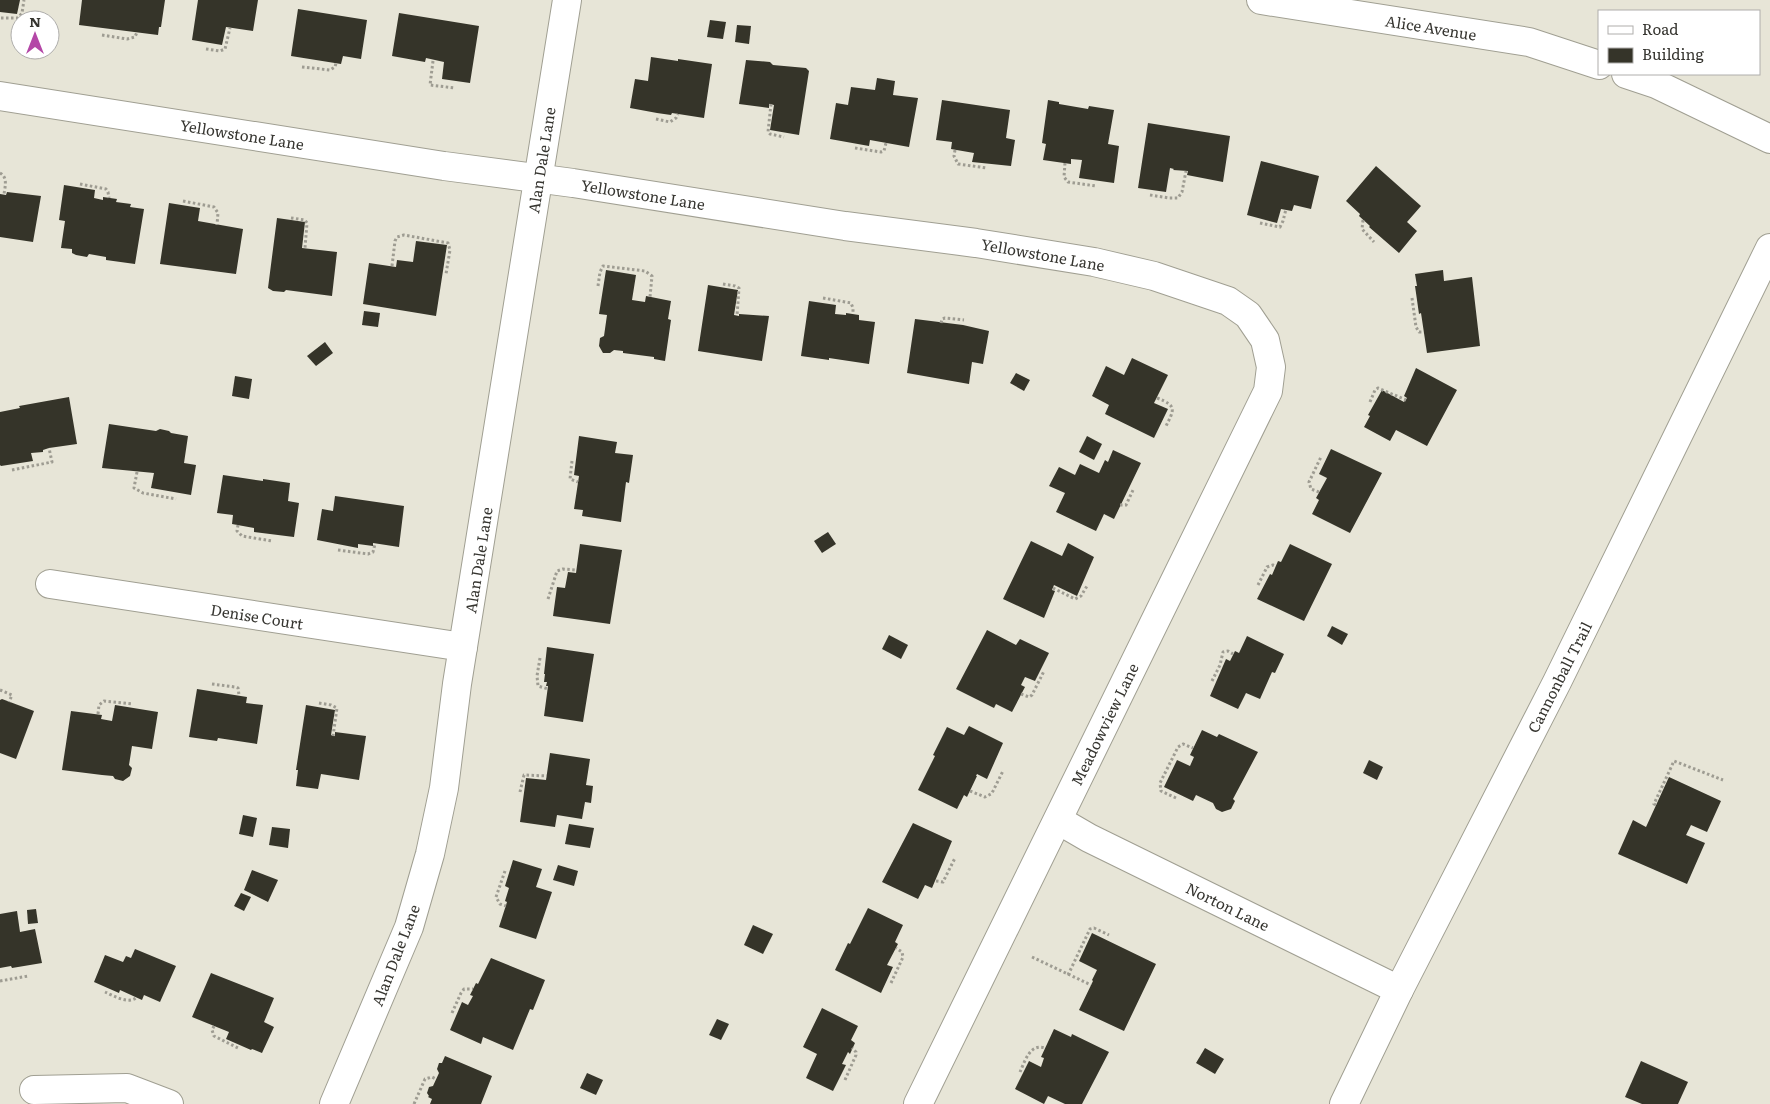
<svg xmlns="http://www.w3.org/2000/svg" width="1770" height="1104" viewBox="0 0 1770 1104" font-family="Literata,serif">
	<style>
		.building { fill: #353429 }
		.lines { fill: none; stroke-linecap: round; stroke-linejoin: round }
		.minor-casing { stroke: #a09f92; stroke-width: 30 }
		.secondary-casing { stroke: #a09f92; stroke-width: 30 }
		.path { stroke: #9e9c92; stroke-width: 3; stroke-dasharray: 2.5 2.5; stroke-linecap: butt }
		.minor { stroke: #fff; stroke-width: 28 }
		.secondary { stroke: #fff; stroke-width: 28 }
		.labels { text-anchor: middle; dominant-baseline: central; stroke-width: 5; stroke-linejoin: round; paint-order: stroke }
		.street-label { font-size: 15px; fill: #363530; stroke: #fff }
	</style>
	<rect width="100%" height="100%" fill="#e7e5d7"/>
	<g class="building">
		<path d="M0 0H20L17 14 0 12Z"/>
		<path d="M82 0H165L161 27H159L158 35 79 25Z"/>
		<path d="M198 0H258L253 31 226 27 222 45 192 40Z"/>
		<path d="M298 9 367 20 361 59 343 56 341 64 291 56Z"/>
		<path d="M399 13 479 26 470 83 442 79 444 62 426 58 425 62 392 56Z"/>
		<path d="M710 20 726 22 723 39 707 37Z"/>
		<path d="M737 25 751 26 749 44 735 42Z"/>
		<path d="M651 57 678 61V59L712 64 704 118 672 113 671 115 657 113 630 108 635 79 648 81Z"/>
		<path d="M746 60 770 62 773 65 806 68 809 71 799 135 770 130 774 105 769 104V108L739 104Z"/>
		<path d="M877 78 895 81 893 95 918 98 909 147 870 140 869 146 830 139 836 103 848 105 851 87 875 90Z"/>
		<path d="M942 100 1010 110 1006 138 1015 140 1011 166 972 162 974 153 951 149 952 142 936 140Z"/>
		<path d="M1048 100 1059 102V104L1088 109 1089 106 1114 110 1108 144 1119 146 1114 183 1079 178 1082 160 1071 159V164L1043 160 1046 144 1042 143Z"/>
		<path d="M1148 123 1230 136 1223 182 1187 175 1188 171 1173 170 1174 169 1170 168 1166 192 1138 188Z"/>
		<path d="M1261 161 1319 176 1311 209 1294 205 1292 211 1281 209 1277 223 1247 215Z"/>
		<path d="M1376 166 1421 206 1407 222 1417 231 1399 253 1369 227 1370 226 1359 216 1360 214 1346 201Z"/>
		<path d="M64 185 95 190 94 198 103 200V197L117 199 116 202 131 204 130 207 144 209 135 264 106 260V257L89 254 87 257 76 255 72 253V249L61 248 65 221 59 220Z"/>
		<path d="M7 192 41 196 33 242 0 237V194L6 195Z"/>
		<path d="M169 203 200 208 198 221 243 229 236 274 160 264Z"/>
		<path d="M277 218 305 222 302 248 337 252 332 296 286 290 284 292 273 291 268 288Z"/>
		<path d="M416 241 447 245 436 316 363 304 369 263 396 267 397 260 413 262Z"/>
		<path d="M606 270 636 275 632 300 645 302 646 296 671 301 668 319 671 320 665 361 654 359V357L623 353V351L614 350 610 353H603L599 346 600 338 604 336 607 315 599 314Z"/>
		<path d="M1443 270 1444 281 1472 277 1480 346 1427 353 1421 313 1419 314 1415 286H1417L1415 274Z"/>
		<path d="M708 285 738 290 734 315 739 316V314L769 316 762 361 698 351Z"/>
		<path d="M809 301 836 305 835 314 846 315V313L859 315V320L875 322 869 364 829 358V360L801 356Z"/>
		<path d="M364 311 380 313 378 327 362 325Z"/>
		<path d="M915 319 963 325 989 331 983 364 972 362 969 384 907 373Z"/>
		<path d="M325 342 333 353 316 366 307 356Z"/>
		<path d="M1132 358 1168 375 1154 403 1168 409 1154 438 1105 414 1109 405 1092 396 1106 366 1124 375Z"/>
		<path d="M1416 368 1457 390 1427 446 1396 430 1390 441 1364 427 1370 416 1368 415 1382 390 1404 402 1407 398 1404 396Z"/>
		<path d="M1016 373 1030 380 1024 391 1010 383Z"/>
		<path d="M235 376 252 379 249 399 232 396Z"/>
		<path d="M69 397 77 444 49 448 43 450V452L31 453 33 461 1 466 0 465V412L20 408 19 406Z"/>
		<path d="M109 424 156 431 160 429 169 431 171 433 188 436 184 463 196 465 191 495 151 488 154 473 102 468Z"/>
		<path d="M579 436 617 442 615 453 633 455 629 483 626 482 621 522 582 516 583 510 574 509 579 476 574 475Z"/>
		<path d="M1087 436 1102 444 1094 460 1079 452Z"/>
		<path d="M1331 449 1382 473 1350 533 1312 514 1319 500 1316 498 1327 478 1319 474Z"/>
		<path d="M1113 450 1141 463 1114 519 1104 514 1096 531 1056 512 1065 493 1049 486 1059 467 1075 475 1080 464 1099 473 1105 460 1108 462Z"/>
		<path d="M223 475 263 481V479L290 483 288 501 299 503 294 537 254 532V528L232 524 233 515 217 513Z"/>
		<path d="M335 496 404 506 399 547 373 543V546L358 544V548L317 540 322 509 333 511Z"/>
		<path d="M828 532 836 544 822 553 814 541Z"/>
		<path d="M1031 541 1062 556 1068 543 1094 557 1077 596 1054 585 1052 590 1055 591 1044 618 1003 599Z"/>
		<path d="M580 544 622 550 610 624 553 616 557 587 565 588 568 572 576 573Z"/>
		<path d="M1290 544 1332 564 1304 621 1257 599 1270 574 1272 575 1278 561 1281 562Z"/>
		<path d="M1332 626 1348 634 1342 645 1327 636Z"/>
		<path d="M987 630 1016 645 1020 639 1049 653 1035 681 1025 677 1021 685 1025 687 1012 712 996 704 994 708 956 689Z"/>
		<path d="M889 635 908 645 901 659 882 649Z"/>
		<path d="M1247 636 1284 654 1275 673 1272 672 1260 699 1246 693 1238 709 1210 696 1226 659 1230 661 1235 651 1239 653Z"/>
		<path d="M547 647 594 654 583 722 544 716 548 686H546L547 682H544L545 674H544Z"/>
		<path d="M197 689 247 697 246 703 263 705 257 744 218 738 217 741 189 737Z"/>
		<path d="M2 699 34 711 16 759 0 753V700Z"/>
		<path d="M115 705 158 712 152 749 132 746 129 765 132 768 130 776 123 781 115 779 113 776 102 775 62 770 71 711 102 715 101 719 112 721Z"/>
		<path d="M306 705 335 710 331 735 335 736V732L366 736 359 780 321 774 318 789 296 786 298 770H296Z"/>
		<path d="M969 726 1003 743 987 779 977 774 976 776H977L967 797 964 795 957 809 918 790 935 756 933 755 947 727 964 735Z"/>
		<path d="M1202 730 1217 737 1219 734 1258 752 1233 799 1235 801 1231 809 1222 812 1216 809 1213 803 1196 795 1193 801 1164 787 1177 760 1190 766 1194 757 1190 755Z"/>
		<path d="M550 753 590 759 586 785 593 786 591 803 585 802 582 819 557 815 555 827 520 822 526 778 546 780Z"/>
		<path d="M1369 760 1383 767 1377 780 1363 773Z"/>
		<path d="M1669 777 1721 801 1707 832 1691 825 1686 835 1705 843 1687 884 1618 854 1633 820 1646 827Z"/>
		<path d="M243 815 257 818 253 837 239 834Z"/>
		<path d="M913 823 952 841 932 888 925 885 918 899 882 882Z"/>
		<path d="M569 824 594 828 590 848 565 844Z"/>
		<path d="M272 827 290 829 288 848 269 845Z"/>
		<path d="M513 860 542 869 536 887 552 892 536 939 499 927 507 902 505 901 509 888 505 886Z"/>
		<path d="M558 865 578 871 574 886 553 880Z"/>
		<path d="M252 870 278 880 268 902 244 890Z"/>
		<path d="M241 893 251 897 244 911 234 906Z"/>
		<path d="M868 908 903 925 895 942 898 944 887 965 893 967 881 993 835 970 848 943 850 944Z"/>
		<path d="M36 909 38 923 28 924 27 910Z"/>
		<path d="M17 911 20 932 35 929 42 963 12 968 11 966 0 968V914Z"/>
		<path d="M753 925 773 934 763 954 744 945Z"/>
		<path d="M1092 933 1156 964 1124 1031 1079 1010 1093 981 1092 980 1097 970 1079 961Z"/>
		<path d="M135 949 176 966 160 1002 144 995 142 1000 120 990 119 993 94 982 105 955 123 962 126 956 131 958Z"/>
		<path d="M491 958 545 980 533 1010 530 1009 513 1050 483 1037 481 1044 450 1030 462 1002 468 1005 473 996 470 995 476 983 478 984Z"/>
		<path d="M211 973 274 998 264 1022 274 1027 262 1053 252 1049 251 1050 226 1039 229 1032 192 1017Z"/>
		<path d="M822 1008 858 1026 851 1040 855 1043 850 1054 848 1052 842 1064 846 1065 833 1091 806 1078 817 1054 803 1047Z"/>
		<path d="M717 1019 729 1024 721 1040 709 1035Z"/>
		<path d="M1054 1029 1071 1037 1072 1034 1109 1052 1082 1104H1065L1048 1096 1044 1104 1015 1089 1029 1061 1041 1067 1044 1058 1041 1057Z"/>
		<path d="M1205 1048 1224 1059 1215 1074 1196 1063Z"/>
		<path d="M445 1056 492 1076 481 1104H430L432 1099 428 1097 429 1096 427 1093 429 1087 433 1086 439 1073 437 1069 439 1063H442Z"/>
		<path d="M1641 1061 1688 1082 1678 1104H1642L1625 1097Z"/>
		<path d="M587 1073 603 1080 596 1095 580 1088Z"/>
	</g>
	<g class="lines">
		<g class="minor-casing">
			<g id="minor">
				<path d="M1261 0 1529 42 1599 65"/>
				<path d="M1626 74 1656 84 1770 139"/>
				<path d="M0 96 444 166 573 183 845 226 976 243 1094 262 1154 276 1228 301 1248 315 1265 340 1271 367 1268 391 918 1104"/>
				<path d="M50 584 463 647"/>
				<path d="M1058 820 1089 838 1399 990"/>
				<path d="M34 1090 127 1088 169 1104"/>
				<path d="M334 1104 409 927 430 854 444 788 457 684 567 0"/>
			</g>
		</g>
		<g class="secondary-casing">
			<path id="secondary" d="M1344 1104 1399 990 1557 682 1770 248"/>
		</g>
		<g class="path">
			<path d="M1 18H18L22 13 24 0"/>
			<path d="M102 35 127 39 135 37 137 32"/>
			<path d="M206 49 220 51 225 49 230 28"/>
			<path d="M433 61 430 85 455 88"/>
			<path d="M302 67 330 70 335 67 336 63"/>
			<path d="M771 104 768 132 770 134 784 137"/>
			<path d="M656 119 670 122 676 118 678 114"/>
			<path d="M855 148 881 152 884 151 886 143"/>
			<path d="M955 150 954 156 958 164 987 168"/>
			<path d="M1065 163 1064 177 1068 182 1096 186"/>
			<path d="M0 173C8 177 5 187 4 194"/>
			<path d="M80 184 106 189 108 192 109 198"/>
			<path d="M1150 195 1169 198H1178L1182 192 1186 171"/>
			<path d="M183 201 214 207 218 213 217 225"/>
			<path d="M291 218 305 220 307 223 305 248"/>
			<path d="M1363 220 1362 229 1374 242"/>
			<path d="M1260 223 1280 227 1283 221 1286 209"/>
			<path d="M392 266 395 241 397 237 404 235 448 243 450 250 446 274"/>
			<path d="M723 284 735 286 739 288 737 316"/>
			<path d="M598 286 600 272 603 266 645 271 652 276 650 297"/>
			<path d="M823 298 851 303 853 308V314"/>
			<path d="M1412 298 1416 327 1419 332H1424"/>
			<path d="M941 323 942 319 945 318 964 320"/>
			<path d="M1157 398C1178 406 1174 410 1165 428"/>
			<path d="M1370 402 1375 390 1378 388 1406 400"/>
			<path d="M572 461 570 479 578 482"/>
			<path d="M12 470 52 462 49 448"/>
			<path d="M137 472 134 488 143 493 176 499"/>
			<path d="M1319 492 1311 489 1309 482 1321 457"/>
			<path d="M1120 505H1126L1133 490"/>
			<path d="M238 525 237 531 242 536 272 541"/>
			<path d="M338 550 368 554 373 552 375 544"/>
			<path d="M1258 585 1267 567 1273 565 1276 566"/>
			<path d="M1053 588 1075 599 1081 596 1087 586"/>
			<path d="M548 599 557 571 563 569 576 570"/>
			<path d="M540 658 537 676 538 686 548 689"/>
			<path d="M1212 681 1220 665 1223 652 1228 651 1233 654"/>
			<path d="M212 684 235 687 238 688 239 695"/>
			<path d="M0 690 12 695 9 702"/>
			<path d="M1021 694 1029 697 1032 695 1044 671"/>
			<path d="M319 703 331 705 337 708 333 736"/>
			<path d="M98 714 99 705 104 701 133 704"/>
			<path d="M970 791 985 797 991 794 993 791 1003 771"/>
			<path d="M520 792 524 775 547 776"/>
			<path d="M1176 798 1161 791 1160 783 1178 747 1183 744 1193 748"/>
			<path d="M1656 805 1654 804 1674 761 1723 780"/>
			<path d="M505 871 496 897 500 904 506 906"/>
			<path d="M936 881 943 882 955 858"/>
			<path d="M1032 957 1091 985"/>
			<path d="M1068 975 1090 929 1094 928 1109 935"/>
			<path d="M0 981 28 976"/>
			<path d="M891 983 903 957 902 952 896 948"/>
			<path d="M105 992C114 996 129 1005 137 997"/>
			<path d="M452 1013 461 993 464 989H473"/>
			<path d="M214 1026 212 1030 214 1036 238 1048"/>
			<path d="M1020 1072C1025 1061 1030 1043 1045 1048"/>
			<path d="M845 1080 856 1055V1052L852 1048"/>
			<path d="M414 1104 425 1079 432 1077 436 1079"/>
		</g>
		<use href="#minor" class="minor"/>
		<use href="#secondary" class="secondary"/>
	</g>
	<g class="labels">
		<g class="street-label">
			<text transform="translate(1431 27) rotate(9)">Alice Avenue</text>
			<text transform="translate(242 134) rotate(9)">Yellowstone Lane</text>
			<text transform="translate(541 160) rotate(-81)">Alan Dale Lane</text>
			<text transform="translate(643 194) rotate(9)">Yellowstone Lane</text>
			<text transform="translate(1043 254) rotate(10)">Yellowstone Lane</text>
			<text transform="translate(478 560) rotate(-81)">Alan Dale Lane</text>
			<text transform="translate(257 616) rotate(9)">Denise Court</text>
			<text transform="translate(1559 677) rotate(-63)">Cannonball Trail</text>
			<text transform="translate(1104 724) rotate(-64)">Meadowview Lane</text>
			<text transform="translate(1228 906) rotate(26)">Norton Lane</text>
			<text transform="translate(395 955) rotate(-69)">Alan Dale Lane</text>
		</g>
	</g>
	<rect x="1598" y="10" width="162" height="65" fill="#ffffff" stroke="#afaeac"/>
	<rect x="1608" y="26" width="25" height="8" fill="#ffffff" stroke="#afaeac"/>
	<text x="1642" y="35" font-size="15" fill="#363530">Road</text>
	<rect x="1608" y="48" width="25" height="15" fill="#353429" stroke="#afaeac"/>
	<text x="1642" y="60" font-size="15" fill="#363530">Building</text>
	<g transform="translate(35 35)"><circle r="24" fill="#ffffff" stroke="#afaeac"/>
	<path d="M0-4L9 19L0 12L-9 19Z" fill="#b447a7"/>
	<text y="-8" font-size="14" font-weight="bold" text-anchor="middle" fill="#363530">N</text>
	</g>
</svg>
